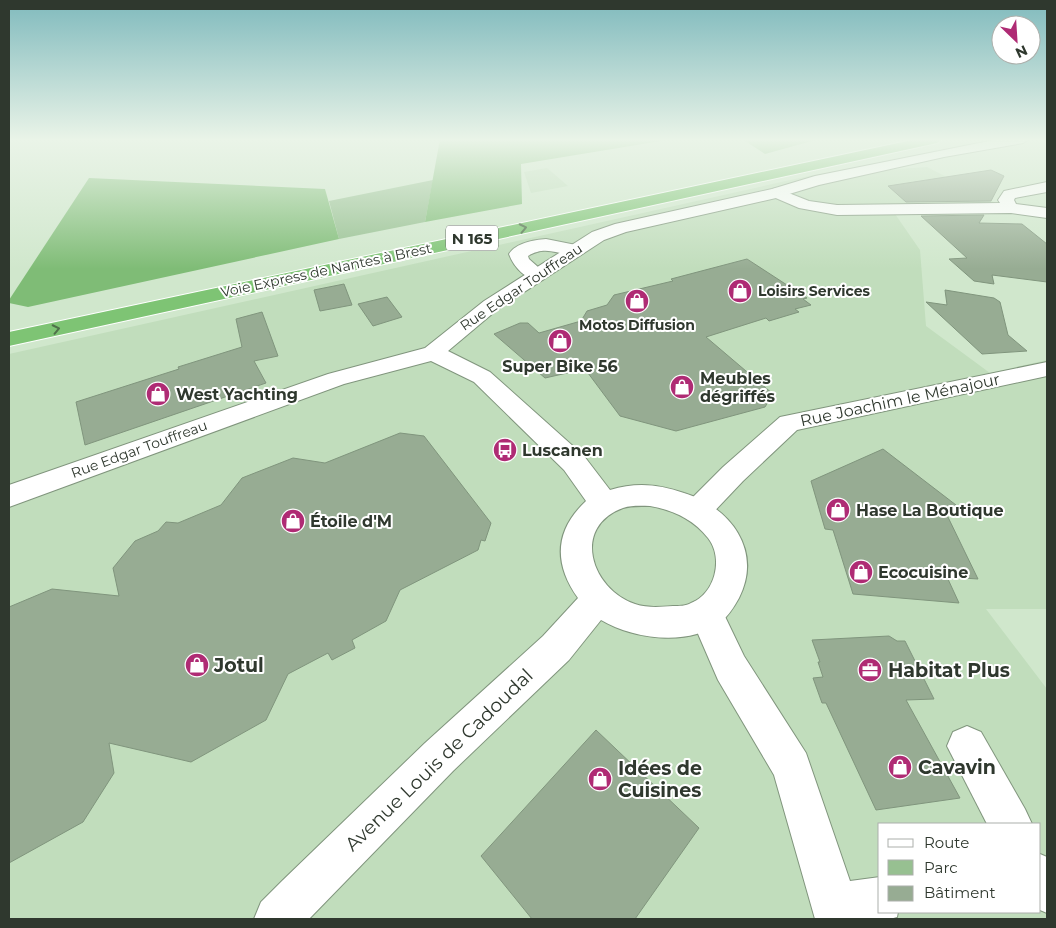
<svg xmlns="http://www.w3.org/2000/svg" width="1056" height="928" viewBox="0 0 1056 928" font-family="Montserrat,sans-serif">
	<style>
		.built { fill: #c1ddbc; fill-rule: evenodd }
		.green { fill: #97c091 }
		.forest { fill: #7fbc76 }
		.building { fill: #97ac93; stroke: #80957d }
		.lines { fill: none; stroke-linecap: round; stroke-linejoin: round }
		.minor-casing { stroke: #80957d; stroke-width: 2 }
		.tertiary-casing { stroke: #80957d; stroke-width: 2 }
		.trunk-casing { stroke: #fff; stroke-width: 2 }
		.minor { fill: #fff; fill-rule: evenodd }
		.tertiary { fill: #fff; fill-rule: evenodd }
		.trunk { fill: #7ec474; fill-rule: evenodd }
		.oneway { stroke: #4f704a }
		.labels { text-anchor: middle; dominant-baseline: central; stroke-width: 4; stroke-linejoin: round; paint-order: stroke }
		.far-street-label { font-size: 14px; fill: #2f382e; stroke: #fff }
		.far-poi-label { font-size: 14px; font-weight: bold; fill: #2f382e; stroke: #fff; text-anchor: start }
		.shield { fill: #fff; stroke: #6d746d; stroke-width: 1 }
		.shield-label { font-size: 15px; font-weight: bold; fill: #2f382e }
		.poi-label { font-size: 16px; font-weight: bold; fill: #2f382e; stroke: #fff; text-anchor: start }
		.street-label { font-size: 16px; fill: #2f382e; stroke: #fff }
		.near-poi-label { font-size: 19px; font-weight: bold; fill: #2f382e; stroke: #fff; text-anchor: start }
		.near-street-label { font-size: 19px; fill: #2f382e; stroke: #fff }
	</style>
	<rect width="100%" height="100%" fill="#d0e7cc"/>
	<g class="built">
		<path d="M927 167 986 197 1008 212 895 214 920 250 926 326 990 373 1047 360V609H986L1047 689V919H9V354L813 175ZM880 824H1040V912H880Z"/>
		<path d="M547 168 568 186 531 193 524 172Z"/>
	</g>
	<path class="green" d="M433 180 425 222 339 239 329 201Z"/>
	<g class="forest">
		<path d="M440 139H673L521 164 522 204 425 222Z"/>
		<path d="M742 139H819L765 154Z"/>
		<path d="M89 178 325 189 339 239 28 307 9 303V300Z"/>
	</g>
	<g class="building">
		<path d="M991 170 1004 176 991 201 906 202 888 186Z"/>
		<path d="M984 215 979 223 1022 224 1047 244V282L992 275 994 284 974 281 949 259 967 258 921 216Z"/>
		<path d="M747 259 807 298 803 299 811 305 795 309 799 312 769 321 766 318 706 337 773 394 765 407 676 431 620 416 585 369 545 378 494 334 520 323H528L539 333 581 321 587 311 607 305 614 295 673 281 671 279Z"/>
		<path d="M344 284 352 305 320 311 314 290Z"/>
		<path d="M945 290 994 298 1000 302 1008 335 1027 351 982 354 926 302 947 305Z"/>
		<path d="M387 297 402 317 373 326 358 304Z"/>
		<path d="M262 312 278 356 254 361 266 383 85 445 76 402 179 369 178 367 242 347 236 319Z"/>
		<path d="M400 433 424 436 491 523 485 541 481 540 478 550 400 590 386 621 352 640 355 648 332 660 328 653 288 674 266 720 191 762 109 743 114 773 83 822 9 863V607L52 589 119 596 113 568 135 541 158 531 166 522 178 523 221 505 242 478 293 458 325 463Z"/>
		<path d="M883 449 956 505 945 511 978 579 947 577 959 603 853 594 833 530 825 529 811 481Z"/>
		<path d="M889 636 897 641H905L934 699 906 700 960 798 876 810 826 703H822L813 678 823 677 818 662H820L812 640Z"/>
		<path d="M596 730 699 828 635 919H532L481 856Z"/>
	</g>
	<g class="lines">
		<g class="minor-casing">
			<g id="minor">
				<path d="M1047 182V192L1015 198 1014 200 1016 204 1047 208V218L1011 213 837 215 799 208 771 196 768 193 771 190 776 188 809 201 837 205 1000 203 998 200 1004 191Z"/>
				<path d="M546 239 581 246 584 250 581 254C562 259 549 243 528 256L529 259 547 275 544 279C528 283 514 268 509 254 516 243 533 240 546 239Z"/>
				<path d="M1047 362V376L797 430 743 481 707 519 697 522 687 519 682 511 687 503 723 467 780 417Z"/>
				<path d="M706 598 718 602 744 656 806 753 850 881 880 877V912H898L897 917 890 919H815L774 775 718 680 689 613 694 602Z"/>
				<path d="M967 726 981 732 1025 809 1032 824H987L947 746 953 732Z"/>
				<path d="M1040 854 1047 857V913L1040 910Z"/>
			</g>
		</g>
		<g class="tertiary-casing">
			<path id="tertiary" d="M999 139H1029L1023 143 944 157 819 185 776 198 626 232 604 240 498 309 448 351 490 372 584 456 610 490C636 482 658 484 684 493 730 507 763 550 739 598 734 607 729 615 721 622 689 647 633 639 601 620L569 660 453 771 309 919H254L261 902 282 881 425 743 543 636 578 598C553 563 555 530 586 501L564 470 474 382 431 361 344 384 9 507V485L328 374 425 348 484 301 592 232 615 224 772 189 815 176ZM650 506C673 510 693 519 708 538 724 558 715 594 691 603 686 606 679 606 673 606 660 607 647 608 635 604 591 589 571 527 623 508 632 505 642 506 650 506Z"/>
		</g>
		<g class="trunk-casing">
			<path id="trunk" d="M917 139H943L937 143 9 346V332Z"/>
		</g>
		<use href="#minor" class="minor"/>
		<use href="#tertiary" class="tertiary"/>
		<use href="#trunk" class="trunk"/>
	</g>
	<defs><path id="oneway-chevron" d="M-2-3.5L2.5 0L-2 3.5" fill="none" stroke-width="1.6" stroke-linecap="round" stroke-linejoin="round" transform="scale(1.25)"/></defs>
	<g class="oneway">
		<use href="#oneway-chevron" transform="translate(523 228) rotate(-12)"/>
		<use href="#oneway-chevron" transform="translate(56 329) rotate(-12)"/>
	</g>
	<linearGradient id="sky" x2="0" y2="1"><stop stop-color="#80babd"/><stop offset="0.52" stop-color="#eaf4e8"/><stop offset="1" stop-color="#eaf4e8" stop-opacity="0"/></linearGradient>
	<rect width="1056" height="269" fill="url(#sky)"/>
	<defs>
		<g id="shop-disc" transform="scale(1.25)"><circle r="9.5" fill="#af2b74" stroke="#fff"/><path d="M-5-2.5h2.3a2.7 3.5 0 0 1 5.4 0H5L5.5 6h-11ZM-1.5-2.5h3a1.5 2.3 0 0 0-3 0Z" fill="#fff"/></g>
		<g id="bus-disc" transform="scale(1.25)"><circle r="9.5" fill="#af2b74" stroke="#fff"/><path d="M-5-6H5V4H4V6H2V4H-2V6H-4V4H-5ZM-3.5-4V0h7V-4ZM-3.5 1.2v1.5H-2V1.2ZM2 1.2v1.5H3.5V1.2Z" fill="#fff"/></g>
		<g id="office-disc" transform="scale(1.25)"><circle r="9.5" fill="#af2b74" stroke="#fff"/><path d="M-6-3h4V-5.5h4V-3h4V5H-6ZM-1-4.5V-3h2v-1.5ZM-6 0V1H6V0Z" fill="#fff"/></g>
	</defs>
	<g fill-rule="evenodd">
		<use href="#shop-disc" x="740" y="291"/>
		<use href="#shop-disc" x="637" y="301"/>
		<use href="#shop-disc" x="560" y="341"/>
		<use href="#shop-disc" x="682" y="387"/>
		<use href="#shop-disc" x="158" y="394"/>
		<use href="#bus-disc" x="505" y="450"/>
		<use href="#shop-disc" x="838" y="510"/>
		<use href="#shop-disc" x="293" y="521"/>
		<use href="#shop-disc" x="861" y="572"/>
		<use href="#shop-disc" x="197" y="665"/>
		<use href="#office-disc" x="870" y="670"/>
		<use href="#shop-disc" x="900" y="767"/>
		<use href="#shop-disc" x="600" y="779"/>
	</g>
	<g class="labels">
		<g class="far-street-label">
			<text transform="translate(326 270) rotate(-12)">Voie Express de Nantes à Brest</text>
			<text transform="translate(521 287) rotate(-34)">Rue Edgar Touffreau</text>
			<text transform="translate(139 449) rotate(-20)">Rue Edgar Touffreau</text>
		</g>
		<g class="far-poi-label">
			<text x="758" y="291">Loisirs Services</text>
			<text x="637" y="325" text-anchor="middle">Motos Diffusion</text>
		</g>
		<rect class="shield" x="446" y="225.5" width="52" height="25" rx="4"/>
		<g class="shield-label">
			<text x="472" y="238">N 165</text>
		</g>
		<g class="poi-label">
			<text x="560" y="366" text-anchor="middle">Super Bike 56</text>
			<text x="700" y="378">Meubles<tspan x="700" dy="18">dégriffés</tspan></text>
			<text x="176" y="394">West Yachting</text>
			<text x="522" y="450">Luscanen</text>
			<text x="856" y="510">Hase La Boutique</text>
			<text x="310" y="521">Étoile d'M</text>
			<text x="878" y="572">Ecocuisine</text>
		</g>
		<g class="street-label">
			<text transform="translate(900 400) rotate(-12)">Rue Joachim le Ménajour</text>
		</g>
		<g class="near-poi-label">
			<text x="214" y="665">Jotul</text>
			<text x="888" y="670">Habitat Plus</text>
			<text x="918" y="767">Cavavin</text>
			<text x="618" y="768">Idées de<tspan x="618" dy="22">Cuisines</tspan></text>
		</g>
		<g class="near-street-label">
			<text transform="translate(439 760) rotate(-44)">Avenue Louis de Cadoudal</text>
		</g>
	</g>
	<rect width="1056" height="928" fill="none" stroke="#2f382e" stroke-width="20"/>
	<rect x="878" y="823" width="162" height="90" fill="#ffffff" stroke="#acafab"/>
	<rect x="888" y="839" width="25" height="8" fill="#ffffff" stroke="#acafab"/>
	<text x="924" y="848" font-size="15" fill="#2f382e">Route</text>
	<rect x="888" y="860" width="25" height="15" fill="#97c091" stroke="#acafab"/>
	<text x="924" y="873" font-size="15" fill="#2f382e">Parc</text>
	<rect x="888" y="886" width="25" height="15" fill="#97ac93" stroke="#acafab"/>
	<text x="924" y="898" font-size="15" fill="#2f382e">Bâtiment</text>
	<g transform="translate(1016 40) rotate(155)"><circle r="24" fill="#ffffff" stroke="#acafab"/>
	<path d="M0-4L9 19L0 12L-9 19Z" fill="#af2b74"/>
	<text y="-8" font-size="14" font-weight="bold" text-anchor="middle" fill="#2f382e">N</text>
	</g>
</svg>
